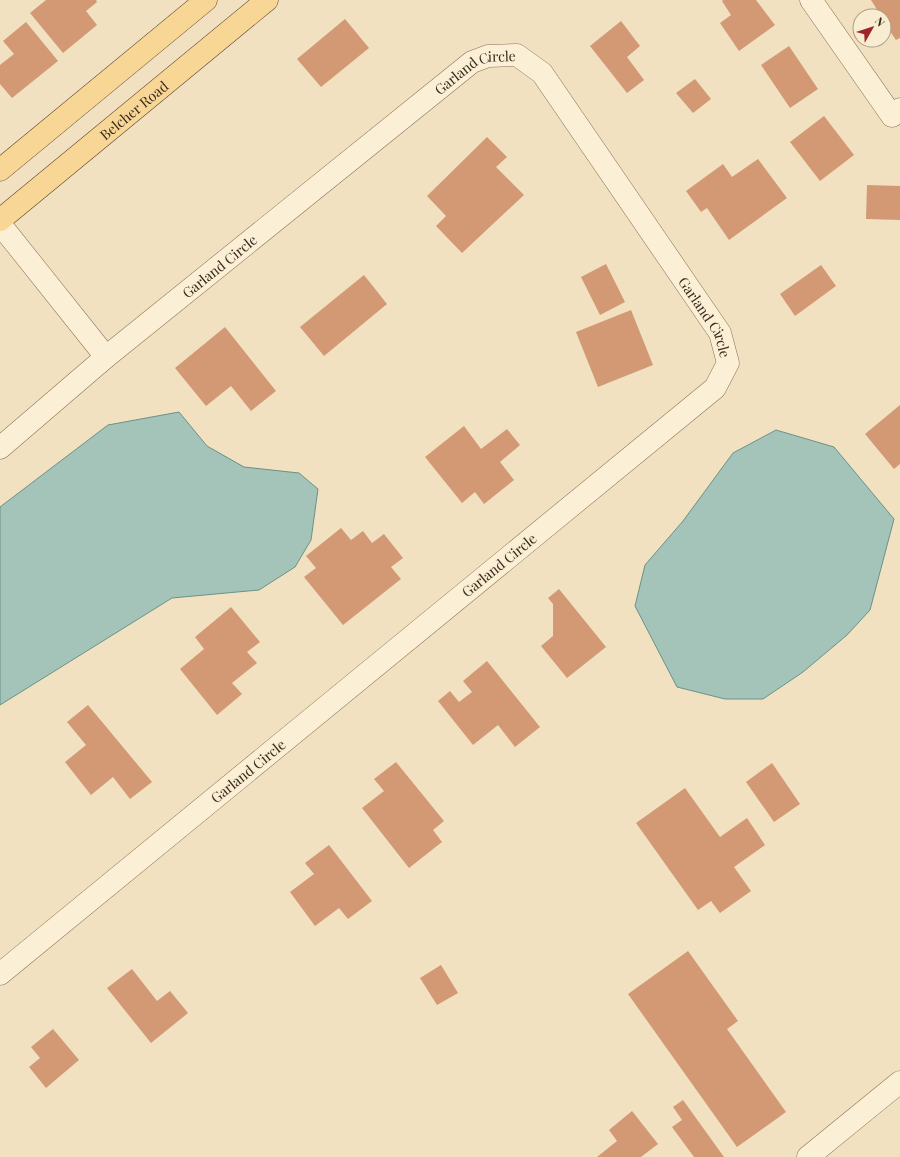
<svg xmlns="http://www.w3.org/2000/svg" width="900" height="1157" viewBox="0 0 900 1157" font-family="'Playfair Display',serif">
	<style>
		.water { fill: #a4c3b9; stroke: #6a9287 }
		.building { fill: #d29974 }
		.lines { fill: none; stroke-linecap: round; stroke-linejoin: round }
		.minor-casing { stroke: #8c7257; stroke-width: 23 }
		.major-casing { stroke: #59402c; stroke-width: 23 }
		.minor { stroke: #fbefd5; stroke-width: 22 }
		.major { stroke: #f7d696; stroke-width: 22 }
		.labels { text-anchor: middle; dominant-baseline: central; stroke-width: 3; stroke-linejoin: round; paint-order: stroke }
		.street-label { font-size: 14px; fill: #3a2a1c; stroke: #f8ecd1 }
	</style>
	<rect width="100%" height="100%" fill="#f1e1c1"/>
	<g class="water">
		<path d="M179 412 207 446 244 467 299 473 318 489 311 540 295 567 259 590 172 598 0 705V507L108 425Z"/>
		<path d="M776 430 834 447 894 519 870 610 847 635 803 672 763 699H725L677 687 635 606 645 565 683 521 733 453Z"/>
	</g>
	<g class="building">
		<path d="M46 0H96L97 2 86 11 97 25 63 53 30 13Z"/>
		<path d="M723 0H756L775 25 739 51 720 23 731 15 722 1Z"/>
		<path d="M871 0H900V38L896 40 884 22V16H881Z"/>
		<path d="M345 19 369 48 321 87 297 59Z"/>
		<path d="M621 21 640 46 627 57 644 80 627 93 590 46Z"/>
		<path d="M26 22 58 61 12 98 0 84V65L14 54 3 41Z"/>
		<path d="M789 46 818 89 790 108 761 65Z"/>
		<path d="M695 79 711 99 693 113 676 93Z"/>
		<path d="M824 116 854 155 820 181 790 142Z"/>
		<path d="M487 137 507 157 496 167 524 195 462 253 436 226 446 216 427 196Z"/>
		<path d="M758 159 787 198 729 240 707 208 701 212 686 191 723 164 732 177Z"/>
		<path d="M867 185 900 186V220L866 219Z"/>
		<path d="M606 264 625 302 600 315 581 277Z"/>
		<path d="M821 265 836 286 795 316 780 294Z"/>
		<path d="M364 275 387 304 324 356 300 327Z"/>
		<path d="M631 310 653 365 598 387 576 332Z"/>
		<path d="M225 327 276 391 251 411 231 386 206 406 175 368Z"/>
		<path d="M900 405V464L894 469 865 434Z"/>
		<path d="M464 426 481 449 507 429 520 445 500 462 514 480 484 504 475 492 462 503 425 457Z"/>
		<path d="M341 528 351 540 363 531 372 543 384 534 403 558 391 567 401 579 343 625 304 577 316 568 306 556Z"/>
		<path d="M559 589 606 647 567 678 541 646 553 636V604L548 598Z"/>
		<path d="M231 607 260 642 247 652 257 663 232 683 242 694 217 715 180 669 204 649 195 637Z"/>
		<path d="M487 661 540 727 515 747 498 725 473 745 438 701 450 691 459 702 472 692 463 681Z"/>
		<path d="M88 705 152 782 130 799 113 777 91 795 65 762 86 745 67 722Z"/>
		<path d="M396 762 444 821 433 830 442 842 409 868 362 808 384 791 374 779Z"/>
		<path d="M772 763 800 804 774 822 746 782Z"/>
		<path d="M685 788 720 837 747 818 765 845 734 867 751 891 720 913 711 901 698 910 636 823Z"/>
		<path d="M329 845 372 901 348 919 339 908 315 926 290 892 314 874 305 863Z"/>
		<path d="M688 951 738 1021 727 1029 786 1112 737 1147 628 994Z"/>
		<path d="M441 965 458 993 437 1005 420 978Z"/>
		<path d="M132 969 157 1001 170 991 188 1013 151 1043 107 988Z"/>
		<path d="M53 1029 79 1060 46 1088 29 1067 40 1058 31 1047Z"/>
		<path d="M683 1100 724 1157H694L672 1127 682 1120 673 1107Z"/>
		<path d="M632 1111 658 1144 641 1157H597L617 1141 609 1130Z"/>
	</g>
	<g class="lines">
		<g class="minor-casing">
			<g id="minor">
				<path d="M811 0 892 116 900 109"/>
				<path d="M0 224 106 357"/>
				<path id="s1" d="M0 448 106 357 472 62 488 56 517 55 542 73 720 333 728 363 715 388 0 974"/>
				<path d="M808 1157 900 1082"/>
			</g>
		</g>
		<g class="major-casing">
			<g id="major">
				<path d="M0 170 206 0"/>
				<path id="s2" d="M0 220 267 0"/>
			</g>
		</g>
		<use href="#minor" class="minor"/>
		<use href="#major" class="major"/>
	</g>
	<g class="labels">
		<g class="street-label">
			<text stroke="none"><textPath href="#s1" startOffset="609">Garland Circle</textPath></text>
			<text stroke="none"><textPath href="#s2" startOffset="173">Belcher Road</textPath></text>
			<text stroke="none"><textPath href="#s1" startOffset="285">Garland Circle</textPath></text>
			<text stroke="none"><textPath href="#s1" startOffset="981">Garland Circle</textPath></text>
			<text transform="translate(499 565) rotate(-39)">Garland Circle</text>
			<text transform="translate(248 771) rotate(-39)">Garland Circle</text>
		</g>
	</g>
	<g transform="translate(872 28) rotate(51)"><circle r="19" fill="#f8ecd1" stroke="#ac9e89"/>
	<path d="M0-3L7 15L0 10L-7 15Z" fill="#9f2327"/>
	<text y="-6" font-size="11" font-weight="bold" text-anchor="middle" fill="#3a2a1c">N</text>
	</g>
</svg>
